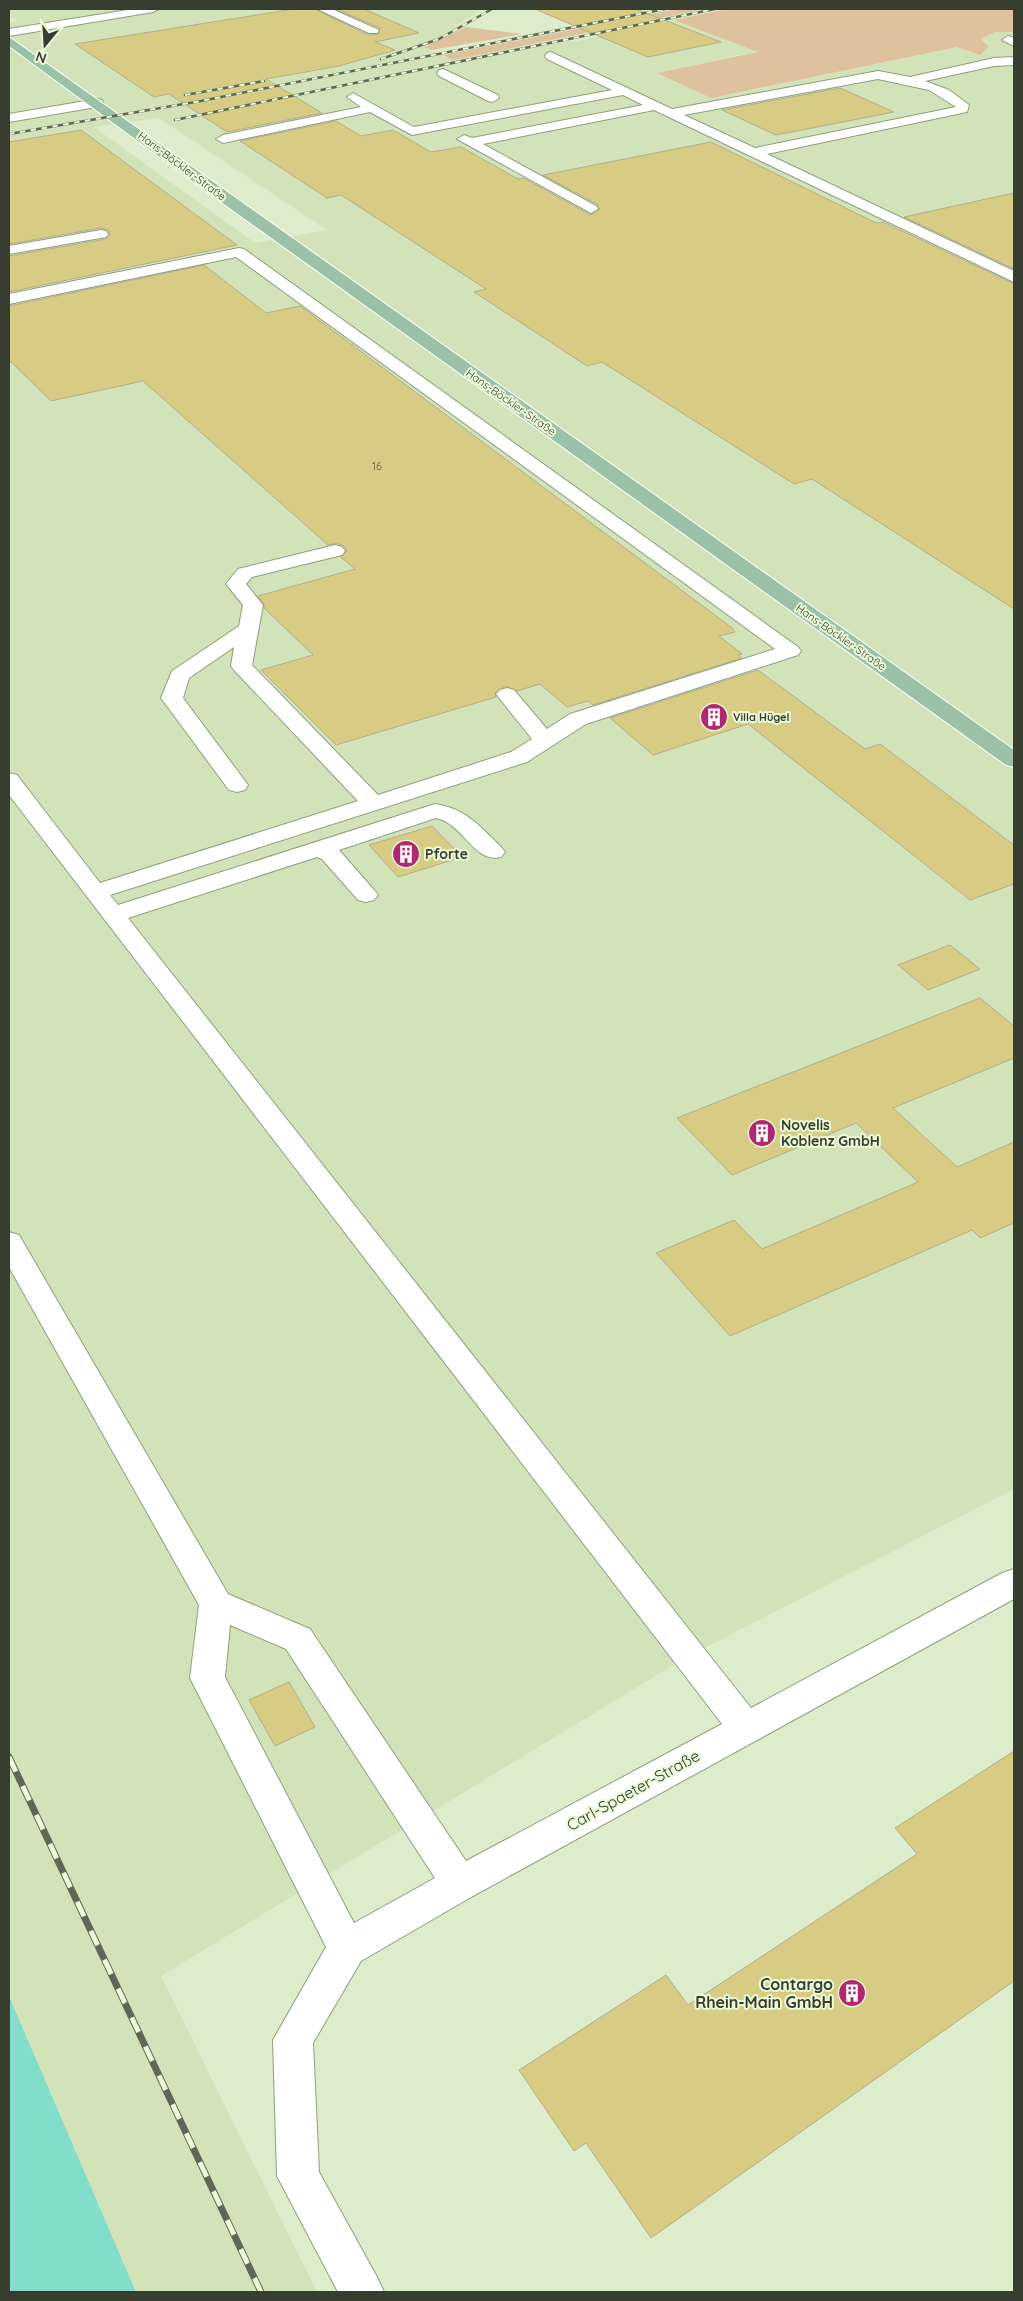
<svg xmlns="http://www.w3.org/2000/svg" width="1023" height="2301" viewBox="0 0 1023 2301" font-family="Quicksand,sans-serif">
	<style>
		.built { fill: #d2e3b9; fill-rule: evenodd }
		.green { fill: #dec19d }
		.water { fill: #82ddca }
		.building { fill: #d8cc85; stroke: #b4ae8b }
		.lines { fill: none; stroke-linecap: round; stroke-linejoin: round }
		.minor-casing { stroke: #919e7e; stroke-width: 2 }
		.major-casing { stroke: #fff; stroke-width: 2 }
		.minor { fill: #fff; fill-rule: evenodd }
		.major { fill: #9bc2a7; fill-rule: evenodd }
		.rail-far1-casing { stroke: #606855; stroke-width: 2.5 }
		.rail-casing { stroke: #606855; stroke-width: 7 }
		.rail-far1 { stroke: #ebfad7; stroke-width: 2; stroke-dasharray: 5.5; stroke-linecap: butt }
		.rail { stroke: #ebfad7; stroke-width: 5; stroke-dasharray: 16; stroke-linecap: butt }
		.labels { text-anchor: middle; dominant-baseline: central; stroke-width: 4; stroke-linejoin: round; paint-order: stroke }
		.far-street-label { font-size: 11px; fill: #373d2f; stroke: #ebfad7 }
		.number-label { font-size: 11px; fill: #5f6144 }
		.far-poi-label { font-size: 11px; font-weight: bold; fill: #373d2f; stroke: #ebfad7; text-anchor: start }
		.poi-label { font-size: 14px; font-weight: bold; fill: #373d2f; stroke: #ebfad7; text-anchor: start }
		.near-street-label { font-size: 16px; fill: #373d2f; stroke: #ebfad7 }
		.near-poi-label { font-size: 16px; font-weight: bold; fill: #373d2f; stroke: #ebfad7; text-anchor: end }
	</style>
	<rect width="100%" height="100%" fill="#ddecca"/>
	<path class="built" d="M9 9H484L455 26 466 27 425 47 453 60 562 38 573 42 674 20 759 51 658 73 711 98 958 47 980 55V39L995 32H1014V1489L685 1658 161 1976 317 2292H136L9 1996V23L18 21 9 15ZM159 118 327 230 255 243 94 127Z"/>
	<g class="green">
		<path d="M677 9H705L453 60 443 55Z"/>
		<path d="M726 9H1014V32H995L980 39 989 46 980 55 957 47 711 98 657 73 758 52 674 20Z"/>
		<path d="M466 27 522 34 432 50 424 47Z"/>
	</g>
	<path class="water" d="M9 1996 136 2292H9Z"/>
	<g class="building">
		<path d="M294 9H315L368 35 379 34 380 28 336 9H364L419 33 375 42 395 50 339 66 266 79 322 113 227 132 169 94 154 97 75 44Z"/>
		<path d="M535 9H636L721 42 648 57Z"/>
		<path d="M840 88 894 112 776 135 722 110Z"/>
		<path d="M336 121 361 136 393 130 431 152 461 147 518 179 524 178 590 215 600 209 597 204 543 175 711 142 876 223 883 222 1014 284V609L812 479 794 484 602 362 587 366 474 292 486 289 341 195 327 198 240 141Z"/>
		<path d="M81 130 237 245 9 292V256L106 239 110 235 108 230 101 228 9 244V142Z"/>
		<path d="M1014 193V269L904 217Z"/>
		<path d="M204 265 266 313 300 306 308 312 731 627 735 632 719 636 742 654 738 655 742 658 593 705 588 701 567 707 540 684 517 691 506 686 495 693 496 697 336 745 261 670 313 655 264 608V604L258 596 355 569 341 557 347 551 344 546 336 543 328 545 143 381 51 401 9 360V306Z"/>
		<path d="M758 670 865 749 880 744 1014 845V884L970 900 748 724 653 755 610 718Z"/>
		<path d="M432 826 462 857 398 877 369 845Z"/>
		<path d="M950 945 980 969 928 990 898 965Z"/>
		<path d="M980 998 1014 1026V1058L893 1108 957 1167 1014 1142V1223L980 1238 972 1230 730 1336 656 1253 734 1220 762 1249 918 1182 856 1123 732 1175 677 1118Z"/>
		<path d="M289 1682 315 1727 275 1746 249 1700Z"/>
		<path d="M1014 1751V1981L651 2238 586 2143 574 2151 519 2070 666 1975 688 2005 917 1854 895 1828Z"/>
	</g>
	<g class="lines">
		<g class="minor-casing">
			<g id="minor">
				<path d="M134 9H159L153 12 9 36V29Z"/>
				<path d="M317 9H332L379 30 377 33H369Z"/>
				<path d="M1008 36 1014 38V46L1002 40Z"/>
				<path d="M551 52 672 109 878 71 910 77 994 58 1014 57V65L994 66 925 81 949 90 969 105 967 112 767 154 1014 271V282L654 110 483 144 596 206 598 209 591 213 457 139 464 135 472 138 643 105 623 95 412 135 370 112 223 143 216 139 223 135 361 107 347 97 353 93 414 127 612 90 547 59 545 56 547 53ZM878 79 929 90 956 107 755 148 684 115Z"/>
				<path d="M443 69 498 95 499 98 493 102 488 101 439 76 437 73 439 70Z"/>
				<path d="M97 99 102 100 103 103 102 106 9 122V114Z"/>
				<path d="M101 230 106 231 108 234 106 237 9 254V246Z"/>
				<path d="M239 248 244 249 798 647 801 651 798 655 586 724 527 762 110 895 118 905 435 804C465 808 481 827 501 847L505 852 501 857C474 864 463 823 436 818L339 850 374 890 378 895 374 900 366 902 358 900 322 859 317 857 128 918 751 1708 1002 1573 1014 1569V1599L473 1896 361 1961 313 2043 319 2172 377 2277 384 2292H338L277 2176 273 2040 326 1947 190 1678 199 1605 9 1267V1232L19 1235 228 1594 310 1629 466 1861 722 1724 9 795V773L17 775 100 883 358 801 234 670 231 666 234 647 189 678 183 698 248 785 245 790 237 792 229 790 161 698 172 671 239 626 243 605 226 584 238 569 335 545 342 547 345 551 342 555 252 577 246 584 263 605 252 665 378 795 511 752 532 739 496 694 500 690 507 688 514 690 547 729 570 714 775 649 236 257 9 304V294ZM230 1625 286 1649 435 1878 354 1923 225 1677Z"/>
			</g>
		</g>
		<g class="major-casing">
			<path id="major" d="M9 37 1014 750V767L1006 765 203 189 9 46Z"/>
		</g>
		<use href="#minor" class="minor"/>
		<use href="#major" class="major"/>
		<g class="rail-far1-casing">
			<g id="rail-far1">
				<path d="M381 59 439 39 492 9"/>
				<path d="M185 95 264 81"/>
				<path d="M175 120 715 9"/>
				<path d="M9 134 201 101 665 9"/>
			</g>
		</g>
		<g class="rail-casing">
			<path id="rail" d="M9 1757 261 2292"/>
		</g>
		<use href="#rail-far1" class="rail-far1"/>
		<use href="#rail" class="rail"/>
	</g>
	<defs>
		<g id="building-disc" transform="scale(1.4375)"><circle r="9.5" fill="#ae2970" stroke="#ebfad7"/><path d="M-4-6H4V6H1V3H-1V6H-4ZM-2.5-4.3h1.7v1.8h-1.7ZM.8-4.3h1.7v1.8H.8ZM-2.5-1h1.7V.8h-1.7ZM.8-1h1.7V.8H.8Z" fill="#fff"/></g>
	</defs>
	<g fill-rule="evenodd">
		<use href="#building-disc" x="714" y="717"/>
		<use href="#building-disc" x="406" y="854"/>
		<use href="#building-disc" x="762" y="1133"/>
		<use href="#building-disc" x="852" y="1993"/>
	</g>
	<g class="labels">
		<g class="far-street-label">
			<text transform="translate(182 166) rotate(37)">Hans-Böckler-Straße</text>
			<text transform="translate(511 402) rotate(35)">Hans-Böckler-Straße</text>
			<text transform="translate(841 637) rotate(35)">Hans-Böckler-Straße</text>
		</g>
		<g class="number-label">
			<text x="377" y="466">16</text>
		</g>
		<g class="far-poi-label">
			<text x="733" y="717">Villa Hügel</text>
		</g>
		<g class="poi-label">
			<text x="425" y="854">Pforte</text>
			<text x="781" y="1125">Novelis<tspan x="781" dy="16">Koblenz GmbH</tspan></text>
		</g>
		<g class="near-street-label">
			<text transform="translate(633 1790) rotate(-29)">Carl-Spaeter-Straße</text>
		</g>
		<g class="near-poi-label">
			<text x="833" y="1984">Contargo<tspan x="833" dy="18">Rhein-Main GmbH</tspan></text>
		</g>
	</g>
	<rect width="1023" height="2301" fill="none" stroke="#373d2f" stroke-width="20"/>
	<g transform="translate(45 45) rotate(198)" stroke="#ebfad7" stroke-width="4" paint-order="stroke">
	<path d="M0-4L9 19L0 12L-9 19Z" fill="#373d2f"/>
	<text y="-8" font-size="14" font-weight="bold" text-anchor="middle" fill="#373d2f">N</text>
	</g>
</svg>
